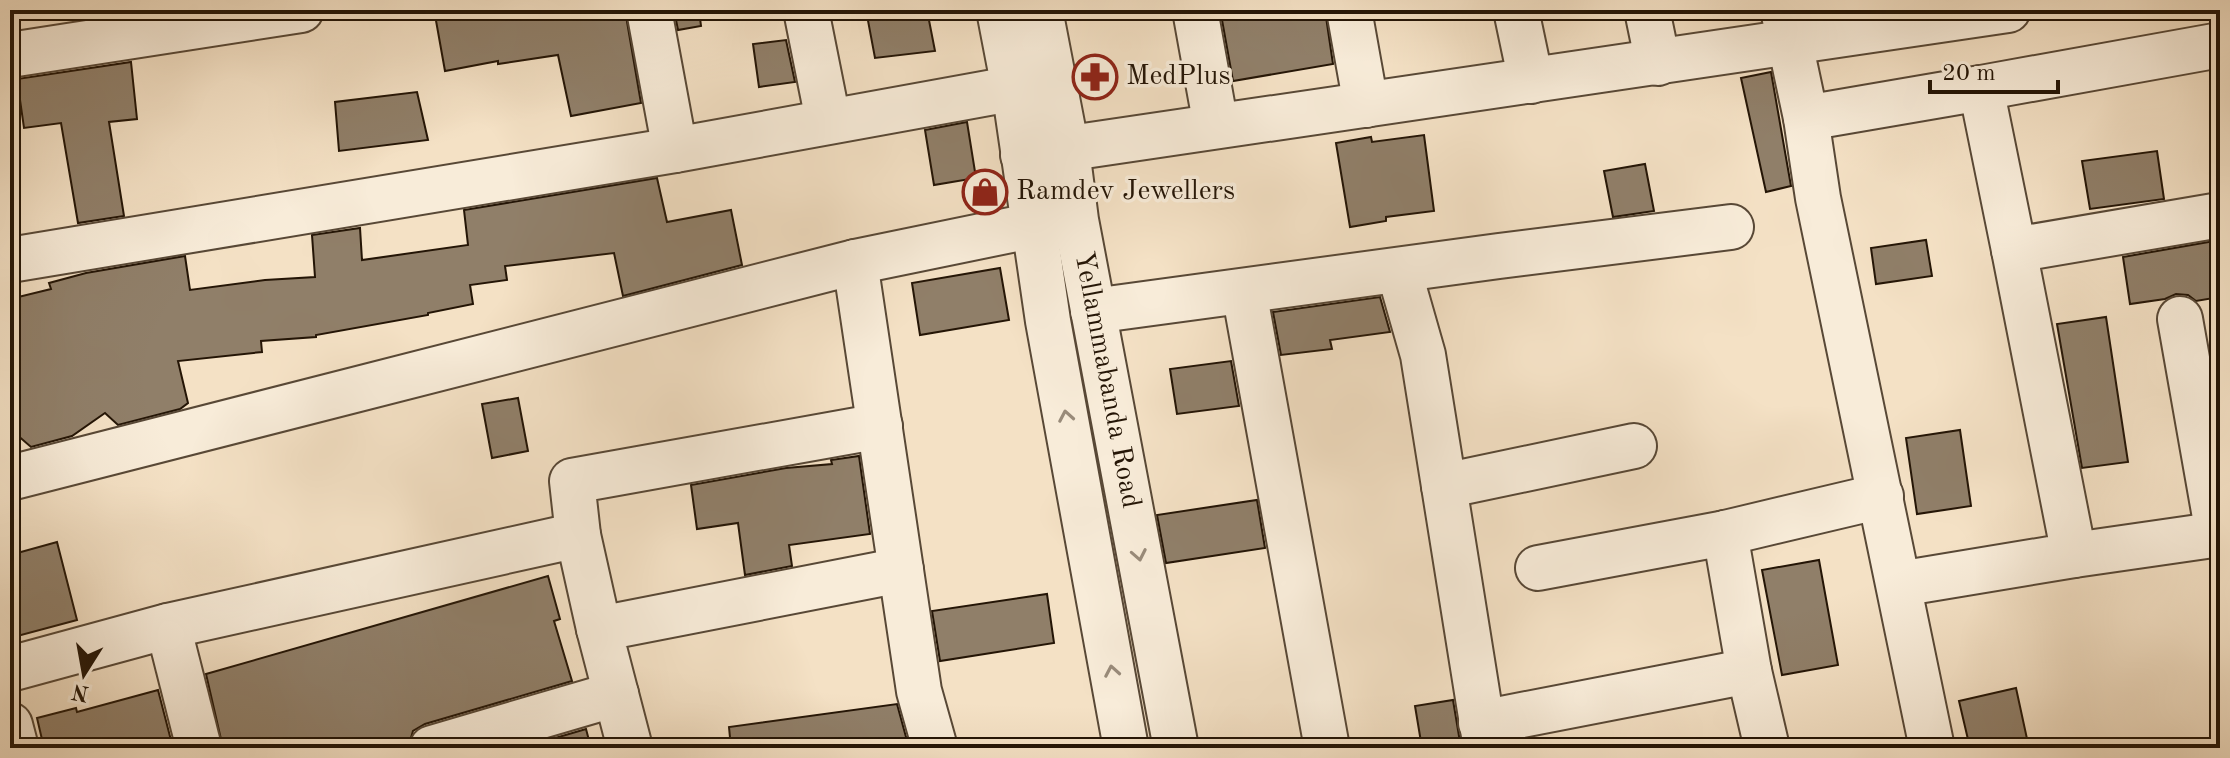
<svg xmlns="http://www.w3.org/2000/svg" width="2230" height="758" viewBox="0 0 2230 758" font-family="'Old Standard TT',serif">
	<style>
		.building { fill: #907f69; stroke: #241506; stroke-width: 2 }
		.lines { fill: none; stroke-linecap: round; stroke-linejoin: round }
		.minor-casing { stroke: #584836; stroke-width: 48 }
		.minor { stroke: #f8ecd9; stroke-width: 44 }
		.oneway { stroke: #998b7a }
		.labels { text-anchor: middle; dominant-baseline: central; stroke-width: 7; stroke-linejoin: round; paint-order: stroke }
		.poi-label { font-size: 28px; fill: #241506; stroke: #f8ecd9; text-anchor: start }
		.street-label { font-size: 28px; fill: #241506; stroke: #f8ecd9 }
	</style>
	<rect width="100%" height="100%" fill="#f4e1c5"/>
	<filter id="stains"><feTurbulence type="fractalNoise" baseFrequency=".0025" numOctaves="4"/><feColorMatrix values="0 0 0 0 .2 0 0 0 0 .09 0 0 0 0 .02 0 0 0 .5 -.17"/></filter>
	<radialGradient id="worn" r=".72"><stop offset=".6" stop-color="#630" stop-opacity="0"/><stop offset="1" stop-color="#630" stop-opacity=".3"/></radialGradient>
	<g class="building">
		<path d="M466 10H625L641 103 571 116 558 55 498 64V61L445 71 435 15Z"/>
		<path d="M674 10H699L701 26 678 30Z"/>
		<path d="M866 10H927L935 51 875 58Z"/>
		<path d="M1283 10H1325L1333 64 1233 81 1222 20Z"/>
		<path d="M786 40 795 82 759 87 753 44Z"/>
		<path d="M131 62 137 119 109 122 124 216 78 223 61 123 24 128 17 79Z"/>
		<path d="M1771 72 1791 186 1766 192 1741 78Z"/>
		<path d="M417 92 428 140 339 151 335 102Z"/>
		<path d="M967 122 976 178 934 185 925 130Z"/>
		<path d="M1424 135 1434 211 1386 217V221L1350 227 1336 143 1371 137 1372 142Z"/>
		<path d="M2157 151 2164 199 2090 209 2082 161Z"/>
		<path d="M1645 164 1654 211 1613 217 1604 171Z"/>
		<path d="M657 178 667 222 731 210 742 265 623 296 614 253 505 266 507 280 470 285 473 304 428 313V315L316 335V337L261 341 262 352 178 361 188 403 180 409 118 425 105 413 72 436 31 447 16 434 10 406V373L17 361 10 331V299L51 289 49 283 86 273 185 256 190 290 265 280 315 277 312 235 360 228 362 260 468 245 464 210Z"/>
		<path d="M1926 240 1932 276 1876 284 1871 248Z"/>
		<path d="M2220 240V297L2196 301 2188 295 2176 294 2165 299 2130 304 2123 257Z"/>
		<path d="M1000 268 1009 320 920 335 912 283Z"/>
		<path d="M1380 297 1390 332 1330 340 1332 349 1281 355 1273 312Z"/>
		<path d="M2106 317 2128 462 2082 468 2057 324Z"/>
		<path d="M1231 361 1239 406 1177 414 1170 369Z"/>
		<path d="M518 398 528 451 492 458 482 404Z"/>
		<path d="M1960 430 1971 506 1917 514 1906 438Z"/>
		<path d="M859 456 870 534 789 545 792 566 745 575 738 523 697 529 691 485 786 468 832 464 831 460Z"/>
		<path d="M1257 500 1265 548 1166 563 1157 515Z"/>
		<path d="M57 542 77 620 10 638V555Z"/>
		<path d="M1819 560 1838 665 1782 675 1762 570Z"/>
		<path d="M548 576 560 619 554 621 572 681 425 724 413 731 408 748H223L206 674Z"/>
		<path d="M1047 594 1054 643 940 661 932 611Z"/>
		<path d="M2016 688 2029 748H1970L1959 701Z"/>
		<path d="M158 690 173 748H44L37 718 76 708 77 712Z"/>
		<path d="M1453 700 1460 742 1422 748 1415 706Z"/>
		<path d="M897 704 909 748H731L729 727Z"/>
		<path d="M586 729 591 748H521Z"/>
	</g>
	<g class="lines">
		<g class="minor-casing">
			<g id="minor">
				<path d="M649 10 675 150"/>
				<path d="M806 10 828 120"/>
				<path d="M999 10 1014 88 1048 321 1126 748"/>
				<path id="s1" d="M1040 10 1067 150 1076 220 1176 748"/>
				<path d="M1195 10 1216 126"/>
				<path d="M1349 10 1366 105"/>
				<path d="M1516 10 1531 81"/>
				<path d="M1647 10 1658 63"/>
				<path d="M1783 10 1806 118 1818 198 1932 748"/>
				<path d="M10 55 301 10"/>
				<path d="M1806 118 1981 88"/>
				<path d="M1023 155 2008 10"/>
				<path d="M2014 250 1981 88 2220 45"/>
				<path d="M10 260 675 150 1054 81"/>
				<path d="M855 262 919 691 935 748"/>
				<path d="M1399 271 1423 355 1486 748"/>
				<path d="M1244 291 1327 748"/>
				<path d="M1093 311 1499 256 1731 227"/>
				<path d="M2180 319 2218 534"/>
				<path d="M10 478 855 262 1035 225"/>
				<path d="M1444 486 1634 446"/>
				<path d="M1725 533 1749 671 1767 748"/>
				<path d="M2074 555 2220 534"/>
				<path d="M1538 568 1725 533 1881 496"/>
				<path d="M1899 584 2074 555 2014 250 2220 215"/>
				<path d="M168 626 199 748"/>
				<path d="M599 629 578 535 572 481 880 426"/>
				<path d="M10 669 168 626 578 535"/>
				<path d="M1481 723 1749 671"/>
				<path d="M10 725 16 748"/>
				<path d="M432 748 616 694"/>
				<path d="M630 748 599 629 901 570"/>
			</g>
		</g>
		<use href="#minor" class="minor"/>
	</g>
	<defs><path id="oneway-chevron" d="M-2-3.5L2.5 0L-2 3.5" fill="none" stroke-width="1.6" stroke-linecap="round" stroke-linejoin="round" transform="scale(2)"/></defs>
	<g class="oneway">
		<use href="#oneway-chevron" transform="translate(1066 416) rotate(-100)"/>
		<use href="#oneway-chevron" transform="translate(1139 555) rotate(79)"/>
		<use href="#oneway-chevron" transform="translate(1112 671) rotate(-100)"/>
	</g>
	<defs>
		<g id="pharmacy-ring" transform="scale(2.3)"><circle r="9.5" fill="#f8ecd9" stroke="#8f2418" stroke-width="1.5"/><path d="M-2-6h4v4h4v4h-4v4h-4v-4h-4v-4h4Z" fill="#8f2418"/></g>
		<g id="shop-ring" transform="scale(2.3)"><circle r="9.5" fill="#f8ecd9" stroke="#8f2418" stroke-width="1.5"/><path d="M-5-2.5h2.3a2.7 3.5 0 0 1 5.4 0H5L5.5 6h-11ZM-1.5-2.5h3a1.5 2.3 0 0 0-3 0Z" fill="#8f2418"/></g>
	</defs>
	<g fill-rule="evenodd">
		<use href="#pharmacy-ring" x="1095" y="77"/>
		<use href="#shop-ring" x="985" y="192"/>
	</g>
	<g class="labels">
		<g class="poi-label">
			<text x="1126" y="77">MedPlus</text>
			<text x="1016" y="192">Ramdev Jewellers</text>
		</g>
		<g class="street-label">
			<text stroke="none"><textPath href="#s1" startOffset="376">Yellammabanda Road</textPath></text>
		</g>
	</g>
	<rect width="2230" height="758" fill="none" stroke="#f4e1c5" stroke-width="40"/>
	<rect x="12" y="12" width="2206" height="734" fill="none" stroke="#241506" stroke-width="4"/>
	<rect x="20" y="20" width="2190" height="718" fill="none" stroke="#241506" stroke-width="2"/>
	<g transform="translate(84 674) rotate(191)" stroke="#f8ecd9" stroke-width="6" paint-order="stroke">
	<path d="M0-6L14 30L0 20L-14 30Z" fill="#241506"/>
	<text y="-12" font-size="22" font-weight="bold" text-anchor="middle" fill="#241506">N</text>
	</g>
	<path d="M1930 80v12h128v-12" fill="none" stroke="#241506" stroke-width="4"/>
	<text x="1942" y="80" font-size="24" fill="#241506" stroke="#f8ecd9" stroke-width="6" paint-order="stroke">20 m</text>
	<rect width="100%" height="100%" filter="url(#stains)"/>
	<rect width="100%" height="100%" fill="url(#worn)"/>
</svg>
